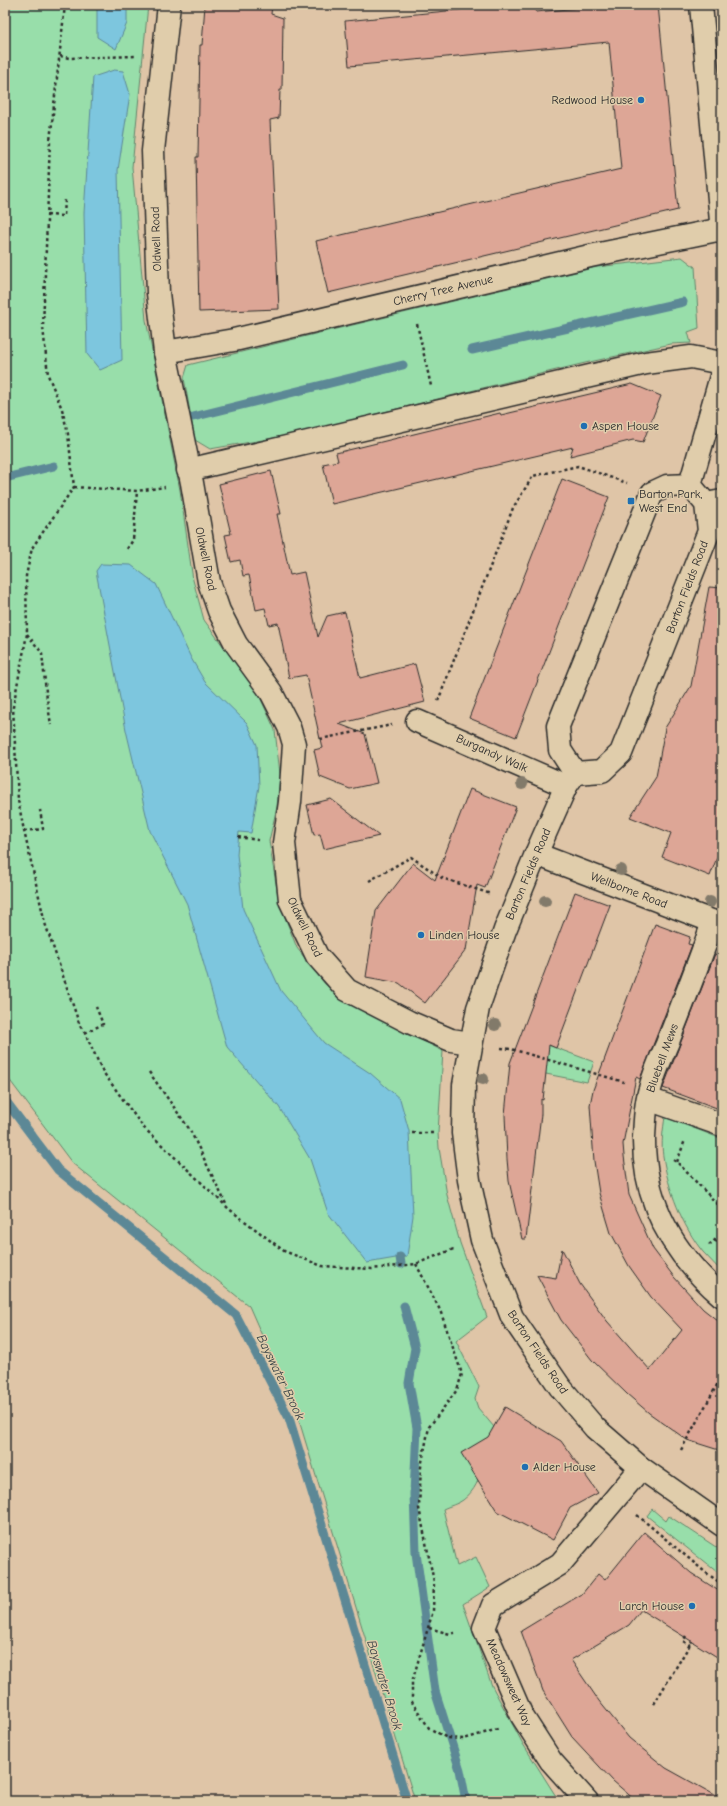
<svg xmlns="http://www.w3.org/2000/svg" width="727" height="1806" viewBox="0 0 727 1806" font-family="'Comic Neue',sans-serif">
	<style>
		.green { fill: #98deaa; stroke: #62846a }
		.water { fill: #7dc6de; stroke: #5c8896 }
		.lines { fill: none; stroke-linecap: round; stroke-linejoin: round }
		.stream { stroke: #5c8896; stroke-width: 9 }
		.building { fill: #dda696; stroke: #2b2b2b }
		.minor-casing { stroke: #2b2b2b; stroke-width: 25 }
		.tertiary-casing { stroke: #2b2b2b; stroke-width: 25 }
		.path { stroke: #2b2b2b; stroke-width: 2.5; stroke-dasharray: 3 3; stroke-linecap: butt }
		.minor { stroke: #e0cdab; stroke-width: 22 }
		.tertiary { stroke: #e0cdab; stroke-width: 22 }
		.tree { fill: #827a6a }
		.poi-dot { fill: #1f6fb2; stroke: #e0cdab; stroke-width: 1.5 }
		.labels { text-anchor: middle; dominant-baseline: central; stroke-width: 3; stroke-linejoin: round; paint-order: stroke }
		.poi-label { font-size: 12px; fill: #2b2b2b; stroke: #e0cdab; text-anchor: start }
		.street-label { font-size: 12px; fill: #2b2b2b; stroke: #e0cdab }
		.water-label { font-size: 13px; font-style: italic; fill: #374246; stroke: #e0cdab }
	</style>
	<rect width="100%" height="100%" fill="#dfc5a7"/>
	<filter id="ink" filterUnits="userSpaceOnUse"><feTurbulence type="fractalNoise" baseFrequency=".025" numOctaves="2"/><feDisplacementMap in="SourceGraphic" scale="8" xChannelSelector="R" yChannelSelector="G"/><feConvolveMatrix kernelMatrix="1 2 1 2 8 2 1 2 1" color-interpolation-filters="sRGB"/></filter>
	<g filter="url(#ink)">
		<g class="green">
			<path d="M5 5H148L132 167 146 320 180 490 193 580 204 620 259 695 275 730 280 774 277 807 269 841 279 902 297 948 325 984 348 1002 443 1051 438 1133 439 1148 447 1195 460 1243 487 1317 456 1341 479 1387 475 1399 478 1408 494 1427C479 1452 488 1481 463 1500 458 1504 449 1506 443 1509L457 1566 476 1557 490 1587 463 1604 492 1686 523 1744 559 1801H415L298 1417 249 1306 72 1163 5 1074Z"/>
			<path d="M682 257 695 267 699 328 688 332 691 343 671 344 585 363 286 436 210 449 195 440 184 378 188 365 323 332 597 267Z"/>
			<path d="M521 1035 594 1062 587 1082 510 1067Z"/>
			<path d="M665 1117 722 1139V1272C716 1265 709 1259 703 1252 682 1226 668 1189 663 1156 661 1143 663 1130 665 1117Z"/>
			<path d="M652 1509 666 1521 669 1516 722 1551V1565L717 1572 647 1516Z"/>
		</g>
		<g class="water">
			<path d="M97 5H127V23L116 49 97 37Z"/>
			<path d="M114 70 123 71 130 94 118 170 122 360 100 370 87 354 84 213 93 77Z"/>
			<path d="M101 564 131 565 156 584 191 658 205 682 247 723 257 745 259 786 251 833 239 832 237 854 243 909 281 991 324 1043 370 1073 400 1099 409 1131 413 1216 407 1256 367 1263 328 1213 310 1159 279 1107 227 1047 187 904 150 831 126 730 96 571Z"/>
		</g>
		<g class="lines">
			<g class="stream">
				<path d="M472 350 683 302"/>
				<path d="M193 417 403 365"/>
				<path d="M5 478 54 466"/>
				<path d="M5 1100 58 1170 236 1315 289 1418 407 1801"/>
				<path d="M400 1257 401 1264"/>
				<path d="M404 1306 415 1348 409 1383 417 1428 414 1494 416 1553 435 1691 460 1770 466 1801"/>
			</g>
		</g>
		<g class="building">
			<path d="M205 5H272L271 14 283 18 282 90H280L279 118 270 120 279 309 199 312 196 157H198L200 45H202Z"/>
			<path d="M508 5H535L536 12 612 5H658L678 210 328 293 316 241 621 169 609 42 349 66 345 21Z"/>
			<path d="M632 384 661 396 643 442 633 440 570 456 573 447 332 504 323 464 338 461 336 453 500 413 501 415Z"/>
			<path d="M271 471 281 514H277L290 575 304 572 318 637 327 616 345 612 360 678 415 664 425 702 339 724 365 734 377 783 350 789 320 777 314 750 322 748 306 675 289 678 278 623 269 625 265 608 256 610 249 575 243 576 240 560 231 562 225 535 231 534 219 484Z"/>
			<path d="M562 479 609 497 516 737 469 718Z"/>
			<path d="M709 587 722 588V844L710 876 662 857 671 833 630 817 656 777 665 728 691 686Z"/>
			<path d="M470 789 516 807 485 888 477 885 466 950 425 1003 399 983 366 977 376 911 413 863 435 880Z"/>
			<path d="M331 799 379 836 324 849 320 834 314 835 307 805Z"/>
			<path d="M575 892 610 905 556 1048 549 1045 543 1100 541 1099V1114L526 1239H522L509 1181 507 1159 505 1115 510 1063Z"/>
			<path d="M655 924 690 937 688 944 692 945 640 1079 636 1077 623 1144 624 1156 629 1195 653 1249 674 1277 703 1309 722 1324V1451L687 1440 649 1413 627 1394 592 1360 561 1320 537 1275 556 1278 562 1249 580 1284 607 1321 650 1370 682 1330 651 1297 629 1266 611 1233 599 1193 594 1161 590 1105 593 1090Z"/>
			<path d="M715 954 722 956V1110L663 1088Z"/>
			<path d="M505 1407 561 1441 598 1493 570 1508 553 1540 497 1511 461 1453 488 1437Z"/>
			<path d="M644 1532 691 1573 722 1593V1660L641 1610 629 1625 571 1660 599 1701 629 1738 666 1768 722 1799V1801H636L613 1781 572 1737 543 1691 521 1631 582 1594 598 1574 605 1580Z"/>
		</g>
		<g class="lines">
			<g class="minor-casing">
				<g id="minor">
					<path d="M169 5 153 151 158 293 165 352 192 483 209 582 219 611 236 644 271 692 289 727 294 744 290 802 284 843 290 900 317 956 347 990 409 1022 451 1040 471 1043"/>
					<path d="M165 352 234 340 590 256 722 229"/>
					<path d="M188 470 646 363 691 357 722 363"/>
					<path d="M706 504 722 501"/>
					<path d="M417 721 566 786"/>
					<path d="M536 854 722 925"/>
					<path d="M713 922C699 963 683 1003 667 1044 661 1058 654 1073 650 1089 645 1104 645 1121 644 1137 643 1203 673 1254 722 1296"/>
					<path d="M648 1099 722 1125"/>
					<path d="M587 1801 551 1761 522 1716 484 1628 493 1605 560 1564 641 1468"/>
				</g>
			</g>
			<g class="tertiary-casing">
				<g id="tertiary">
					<path d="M701 5 722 232"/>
					<path d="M690 485 706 504 709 531 621 753 602 771 575 773 560 750 558 726 652 493 667 486Z"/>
					<path d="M690 485 722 373"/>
					<path d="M575 773 566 786 536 854 505 930 478 1008 464 1085 463 1133 469 1180 482 1240 512 1317 560 1387 595 1428 641 1468 722 1525"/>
				</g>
			</g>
			<g class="path">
				<path d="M65 5 50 141 43 327 48 375 62 409 68 434 74 487 32 548 26 576 27 634 13 707 18 800 24 831 45 923 80 1026 85 1033 103 1072 143 1127 229 1209 284 1251 322 1266 372 1269 416 1264 456 1248"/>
				<path d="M60 56 69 58 136 56"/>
				<path d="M47 215 64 216 65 200"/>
				<path d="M417 324 431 386"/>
				<path d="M74 487 137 491 165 487"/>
				<path d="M127 549 133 540 137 491"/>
				<path d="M27 634 42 653 46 692 51 725"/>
				<path d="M438 701 513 508 533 476 578 466 627 483"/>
				<path d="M320 739 392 725"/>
				<path d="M24 831 43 829 40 810"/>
				<path d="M238 837 258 840"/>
				<path d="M369 881 411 857 442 878 491 894"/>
				<path d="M85 1033 103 1024 96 1007"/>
				<path d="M501 1048 511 1049 624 1082"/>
				<path d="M149 1072 190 1130 227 1206"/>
				<path d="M412 1133H436"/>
				<path d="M673 1160 677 1162 722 1209"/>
				<path d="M677 1162 685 1140"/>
				<path d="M715 1240 722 1247"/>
				<path d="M709 1245 722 1234"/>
				<path d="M416 1264 440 1310 462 1374 457 1390 429 1427 421 1467 419 1508 434 1582 433 1611 412 1682V1702L429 1728 447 1738 464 1739 498 1729"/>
				<path d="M681 1450 722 1376"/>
				<path d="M637 1515 705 1572 722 1584"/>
				<path d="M429 1628 450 1634 457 1632"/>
				<path d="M686 1636 683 1641 690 1645"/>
				<path d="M654 1704 692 1641"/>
			</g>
			<use href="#minor" class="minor"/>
			<use href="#tertiary" class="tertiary"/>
		</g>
		<g class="tree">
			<circle cx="522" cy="784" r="6"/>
			<circle cx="621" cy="870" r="6"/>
			<circle cx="545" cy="901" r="6"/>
			<circle cx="710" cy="902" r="6"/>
			<circle cx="495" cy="1025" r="6"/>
			<circle cx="483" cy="1079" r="6"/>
		</g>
	</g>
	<g class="poi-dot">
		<circle cx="641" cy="100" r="4"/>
		<circle cx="584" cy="426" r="4"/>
		<rect x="627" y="497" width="8" height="8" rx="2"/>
		<circle cx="421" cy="935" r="4"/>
		<circle cx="525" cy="1467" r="4"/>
		<circle cx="692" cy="1606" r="4"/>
	</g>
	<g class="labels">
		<g class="poi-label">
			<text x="633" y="100" text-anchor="end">Redwood House</text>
			<text x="592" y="426">Aspen House</text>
			<text x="639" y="494">Barton Park,<tspan x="639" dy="14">West End</tspan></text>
			<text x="429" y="935">Linden House</text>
			<text x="533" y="1467">Alder House</text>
			<text x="684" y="1606" text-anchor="end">Larch House</text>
		</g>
		<g class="street-label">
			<text transform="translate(156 239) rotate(-92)">Oldwell Road</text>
			<text transform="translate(443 290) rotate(-13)">Cherry Tree Avenue</text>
			<text transform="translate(206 559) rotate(78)">Oldwell Road</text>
			<text transform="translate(687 587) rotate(-69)">Barton Fields Road</text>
			<text transform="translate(492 753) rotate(24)">Burgandy Walk</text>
			<text transform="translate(528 874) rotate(-67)">Barton Fields Road</text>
			<text transform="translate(629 890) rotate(21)">Wellborne Road</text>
			<text transform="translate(305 927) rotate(64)">Oldwell Road</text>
			<text transform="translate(662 1058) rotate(-70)">Bluebell Mews</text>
			<text transform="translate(538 1352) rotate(56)">Barton Fields Road</text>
			<text transform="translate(509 1682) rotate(66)">Meadowsweet Way</text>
		</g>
		<g class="water-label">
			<text transform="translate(281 1377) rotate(64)">Bayswater Brook</text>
			<text transform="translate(385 1685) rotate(73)">Bayswater Brook</text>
		</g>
	</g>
	<rect width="727" height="1806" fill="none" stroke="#e0cdab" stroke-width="20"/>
	<rect x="10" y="10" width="707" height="1786" fill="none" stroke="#2b2b2b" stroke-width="1.5" filter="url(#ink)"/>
</svg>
